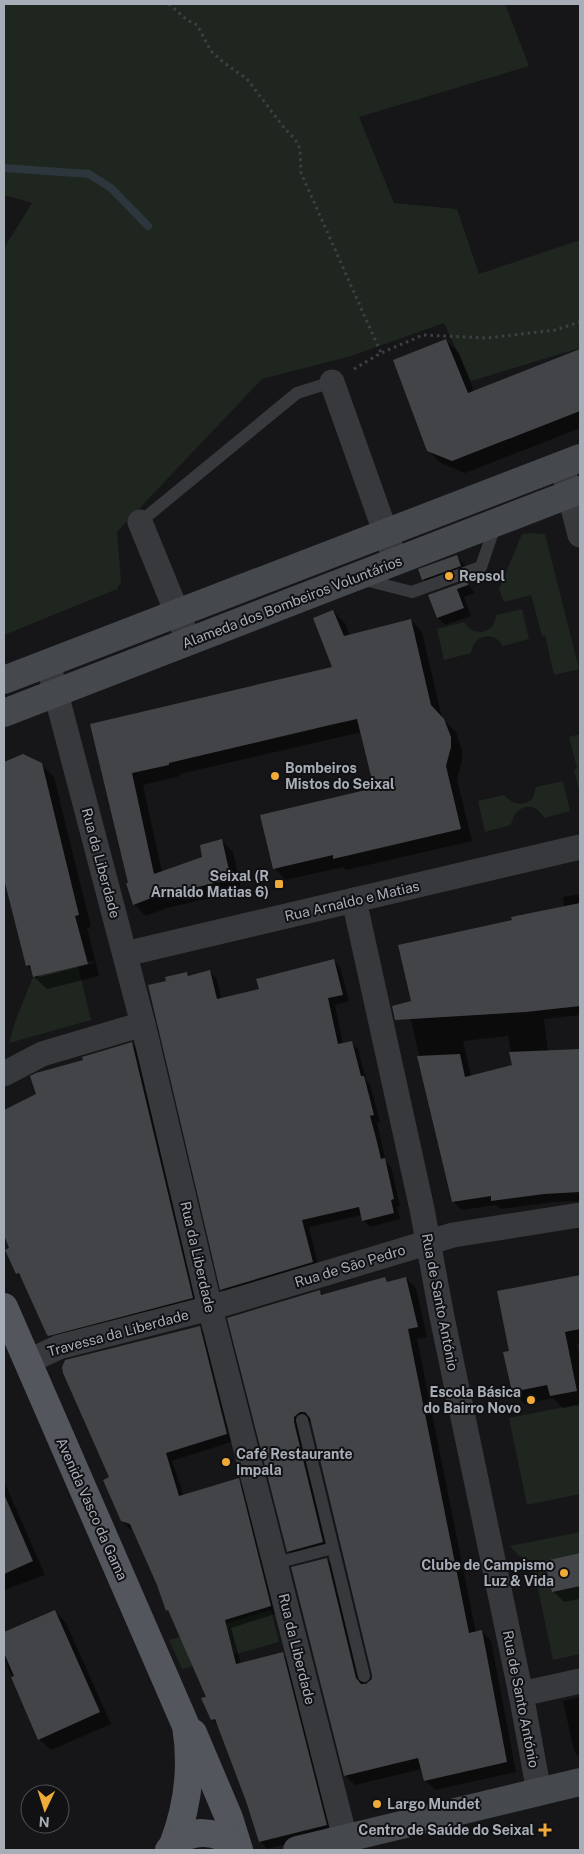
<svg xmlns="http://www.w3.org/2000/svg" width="584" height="1854" viewBox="0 0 584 1854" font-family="'Public Sans',sans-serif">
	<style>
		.green { fill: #1e261f }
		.shadow { fill: #0007; fill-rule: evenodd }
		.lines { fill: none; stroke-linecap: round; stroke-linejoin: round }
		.stream { stroke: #2c363c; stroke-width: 8 }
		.building { fill: #424448 }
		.path { stroke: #3d4044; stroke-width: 3; stroke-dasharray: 2.5 4; stroke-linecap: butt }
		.lane { stroke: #37393d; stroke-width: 12 }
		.street { stroke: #37393d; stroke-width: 25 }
		.secondary { stroke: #45484d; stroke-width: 28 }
		.primary { stroke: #53565c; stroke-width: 28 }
		.poi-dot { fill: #f0aa37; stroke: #111113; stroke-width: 2 }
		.labels { text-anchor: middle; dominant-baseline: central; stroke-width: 4; stroke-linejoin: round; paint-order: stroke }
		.poi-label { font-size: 14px; font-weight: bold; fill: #a8aeb8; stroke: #111113; text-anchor: start }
		.street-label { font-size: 14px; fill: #a8aeb8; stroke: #111113 }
	</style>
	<rect width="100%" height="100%" fill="#161618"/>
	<g class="green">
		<path d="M4 4H505L529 66 359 117 394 203 457 209 479 274 580 240V348L471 381 444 323 351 356 262 379 117 532 121 581 117 589 4 635V248L32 203 4 195Z"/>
		<path d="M533 533 545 534 579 669 554 675 545 635 542 636 531 595 504 602 499 589 522 534Z"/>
		<path d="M522 609 529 639 503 646C493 630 474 635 471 653L444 660 437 629 464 622C474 638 495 634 496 615Z"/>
		<path d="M580 734V794L574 770 577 768 569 737Z"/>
		<path d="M563 781 570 811 544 818C534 799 514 806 511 825L485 832 478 801 504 795C513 805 523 807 533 798L536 787Z"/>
		<path d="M78 966 91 1020 9 1043 15 1022 33 977Z"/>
		<path d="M580 1404V1494L527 1505 509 1418Z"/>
		<path d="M580 1532V1654L553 1660 532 1561 519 1556 510 1546Z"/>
		<path d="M271 1610 279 1642 182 1669 169 1640Z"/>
	</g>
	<g class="shadow">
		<path d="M446 340 459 353 474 392 580 351V428L465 473 441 463 428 450Z"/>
		<path d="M456 556 465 565 469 574 432 588 423 579Z"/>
		<path d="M466 582 475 593 464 597 471 616 445 625 438 618 429 596Z"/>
		<path d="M333 611 345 623 350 636 411 620 422 632 442 718 456 732 462 750V760L457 779 472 841 346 870 343 867 286 880 274 868 375 789 362 732 180 774V776L143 785 162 872 204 857 221 840 233 852 240 883V891L167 908 146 916 134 904 92 725 334 668Z"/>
		<path d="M23 755 41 764 54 777 91 927 87 928 99 976 47 989 34 977 33 972 27 965 4 873V764ZM93 961 94 963 40 977 38 975Z"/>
		<path d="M580 894V1015L544 1019 548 1051 580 1050V1201L553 1202 501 1209 496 1205 462 1210 453 1201 407 1003 412 1002 513 921 564 907 563 897ZM508 1036 513 1066 471 1076 463 1041Z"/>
		<path d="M333 960 340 967 349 1001 335 1005 343 1044 351 1042 358 1049 366 1080 370 1084 380 1122H377L382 1145 386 1162 391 1167 400 1206 397 1207 400 1219 370 1227 363 1220 362 1215 309 1227 319 1269 228 1296 222 1289 168 982 187 973 190 976 210 972 217 979 221 999 260 990Z"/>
		<path d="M132 1044 140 1052 200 1306 57 1343 48 1334 24 1281 17 1273 11 1249 4 1232V1111L38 1095Z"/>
		<path d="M580 1276V1343L577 1344 580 1361V1405L563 1408 553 1398 525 1404 513 1392 505 1353 510 1352 499 1292Z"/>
		<path d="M385 1278 389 1283 406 1278 416 1288 427 1337 417 1339 476 1633 482 1631 491 1641 516 1772 435 1790 425 1780 422 1769 355 1785 345 1775 327 1559 336 1569 364 1684 370 1683 373 1674 312 1422H310L304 1427 332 1552 298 1561 288 1551 229 1319 320 1291 324 1295Z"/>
		<path d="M199 1327 207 1334 234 1441 172 1461 184 1496 238 1480 246 1487 278 1613 231 1628 241 1664 282 1654 290 1661 334 1832 267 1849 260 1841 247 1801 220 1728 212 1719 207 1698 172 1615 167 1610 158 1584 134 1529H130L122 1521 111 1478Z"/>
		<path d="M4 1481 45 1575 4 1590Z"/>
		<path d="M580 1554V1599L564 1602 553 1591 547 1562Z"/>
		<path d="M55 1611 66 1623 111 1724 51 1750 39 1739 4 1658V1634Z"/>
		<path d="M580 1697V1758L574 1751 563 1701Z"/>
	</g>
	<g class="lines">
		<path class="stream" d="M4 168 89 174 111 188 148 226"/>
	</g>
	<g class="building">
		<path d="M446 339 468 393 580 349V411L452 461 427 451 393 360Z"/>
		<path d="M457 555 461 566 422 580 418 569Z"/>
		<path d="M467 581 468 585 457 589 464 608 437 618 428 595Z"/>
		<path d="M333 610 344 636 411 619 431 705 444 719 451 737V747L446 766 461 829 333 859V855L273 869 260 815 374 788 357 719 330 725 169 763V765L132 773 154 874 202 857 200 845 222 839 229 870 228 880 154 897 133 905 126 883H128L90 724 332 667 313 618Z"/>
		<path d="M23 754 42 763 79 915 75 916 88 964 33 977 30 965 26 966 4 879V762Z"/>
		<path d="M580 903V1006L526 1012 395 1020 392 1006 411 1001 398 945 512 920 511 917Z"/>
		<path d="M334 959 343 995 328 998 338 1044 352 1041 361 1076H364L374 1115 370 1116 376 1138 381 1159 385 1158 394 1199 391 1200 394 1213 362 1221 359 1207 302 1220 313 1262 220 1290 148 985 166 981 165 977 187 972 188 976 210 970 217 999 259 989 256 979Z"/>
		<path d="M132 1042 193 1298 49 1336 47 1335 19 1273 16 1274 5 1250 9 1248 4 1235V1110L36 1094 30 1076 36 1073 83 1060 82 1057Z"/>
		<path d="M580 1049V1192L544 1194 491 1201V1196L452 1202 417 1056 460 1054 465 1077 512 1065 509 1052Z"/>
		<path d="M580 1275V1329L565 1332 577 1391 550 1396 547 1385 512 1392 503 1352 509 1351 497 1291Z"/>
		<path d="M385 1277 387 1282 406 1277 418 1327 408 1329 469 1633 482 1630 507 1762 424 1781 418 1758 344 1776 291 1567 327 1558 356 1678 361 1684H366L372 1679V1675L310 1418 305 1412H300L294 1417V1422L323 1542 287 1552 227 1318 320 1290 321 1295Z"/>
		<path d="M200 1326 227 1434 166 1453 179 1496 239 1478 271 1606 225 1620 236 1664 283 1652 327 1825 259 1842 246 1801 215 1719 211 1720 201 1698 206 1697 168 1610 166 1611 157 1585 130 1524 121 1521 103 1480 109 1477 63 1373 62 1367 65 1360Z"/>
		<path d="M4 1494 33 1561 4 1574Z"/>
		<path d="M580 1553V1586L552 1592 545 1561Z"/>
		<path d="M55 1610 100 1712 38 1740 11 1677 14 1676 4 1653V1632Z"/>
	</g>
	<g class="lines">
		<g class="path">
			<path d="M169 4 187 20 197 25 211 51 223 62 247 79 285 129 295 139 300 149 301 173 381 353"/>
			<path d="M354 369 381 353 423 335 487 338 555 330 580 322"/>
		</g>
		<g class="lane">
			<path d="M140 522 297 393 332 382"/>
			<path d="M361 579 412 592 481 567 496 523"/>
			<path d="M302 1420 364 1676"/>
			<path d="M276 1563 333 1548"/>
		</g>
		<g class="street">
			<path d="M332 382 396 562"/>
			<path d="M562 465 580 535"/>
			<path d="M140 522 189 642"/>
			<path d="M48 663 143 1024 210 1308 348 1850"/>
			<path d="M354 900 422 1209 442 1317 521 1694 539 1792"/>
			<path d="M125 954 580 847"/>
			<path d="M4 1074 42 1054 143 1024"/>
			<path d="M27 1362 59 1347 210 1308 453 1235 580 1215"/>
			<path d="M521 1694 580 1681"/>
		</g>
		<g class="secondary">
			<path d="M4 680 580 458"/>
			<path d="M4 713 580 490"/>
			<path d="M297 1850 580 1782"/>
		</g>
		<g class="primary">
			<path d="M4 1307 186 1726C193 1768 188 1806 173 1845"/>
			<path d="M193 1733 229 1818 239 1850"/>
			<path d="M169 1850C186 1827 221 1828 238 1850"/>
		</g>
	</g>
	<g class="poi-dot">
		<circle cx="449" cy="576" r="5"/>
		<circle cx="275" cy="776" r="5"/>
		<rect x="274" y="879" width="10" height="10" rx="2.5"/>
		<circle cx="531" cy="1400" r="5"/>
		<circle cx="226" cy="1462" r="5"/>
		<circle cx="564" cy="1573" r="5"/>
		<circle cx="377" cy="1804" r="5"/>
		<path d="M542.5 1822.5h5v5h5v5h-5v5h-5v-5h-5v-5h5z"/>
	</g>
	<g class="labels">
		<g class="poi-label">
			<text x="459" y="576">Repsol</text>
			<text x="285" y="768">Bombeiros<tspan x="285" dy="16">Mistos do Seixal</tspan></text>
			<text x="269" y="876" text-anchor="end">Seixal (R<tspan x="269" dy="16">Arnaldo Matias 6)</tspan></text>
			<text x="521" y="1392" text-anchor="end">Escola Básica<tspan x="521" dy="16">do Bairro Novo</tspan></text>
			<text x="236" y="1454">Café Restaurante<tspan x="236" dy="16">Impala</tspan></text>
			<text x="554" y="1565" text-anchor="end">Clube de Campismo<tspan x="554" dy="16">Luz &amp; Vida</tspan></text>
			<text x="387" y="1804">Largo Mundet</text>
			<text x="534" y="1830" text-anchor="end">Centro de Saúde do Seixal</text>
		</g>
		<g class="street-label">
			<text transform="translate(292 602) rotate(-21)">Alameda dos Bombeiros Voluntários</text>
			<text transform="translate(101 863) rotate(75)">Rua da Liberdade</text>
			<text transform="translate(352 901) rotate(-13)">Rua Arnaldo e Matias</text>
			<text transform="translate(198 1257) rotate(77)">Rua da Liberdade</text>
			<text transform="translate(350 1266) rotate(-17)">Rua de São Pedro</text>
			<text transform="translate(440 1302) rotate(79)">Rua de Santo António</text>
			<text transform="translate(118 1333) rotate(-15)">Travessa da Liberdade</text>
			<text transform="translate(92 1509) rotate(66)">Avenida Vasco da Gama</text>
			<text transform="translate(297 1649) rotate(76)">Rua da Liberdade</text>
			<text transform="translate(521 1699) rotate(79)">Rua de Santo António</text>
		</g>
	</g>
	<rect width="584" height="1854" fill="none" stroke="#a8aeb8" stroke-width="10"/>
	<g transform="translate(45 1809) rotate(184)"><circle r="24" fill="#111113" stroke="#4d5055"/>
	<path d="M0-4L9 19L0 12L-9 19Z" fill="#f0aa37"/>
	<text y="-8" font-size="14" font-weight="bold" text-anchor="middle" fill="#a8aeb8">N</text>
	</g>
</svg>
